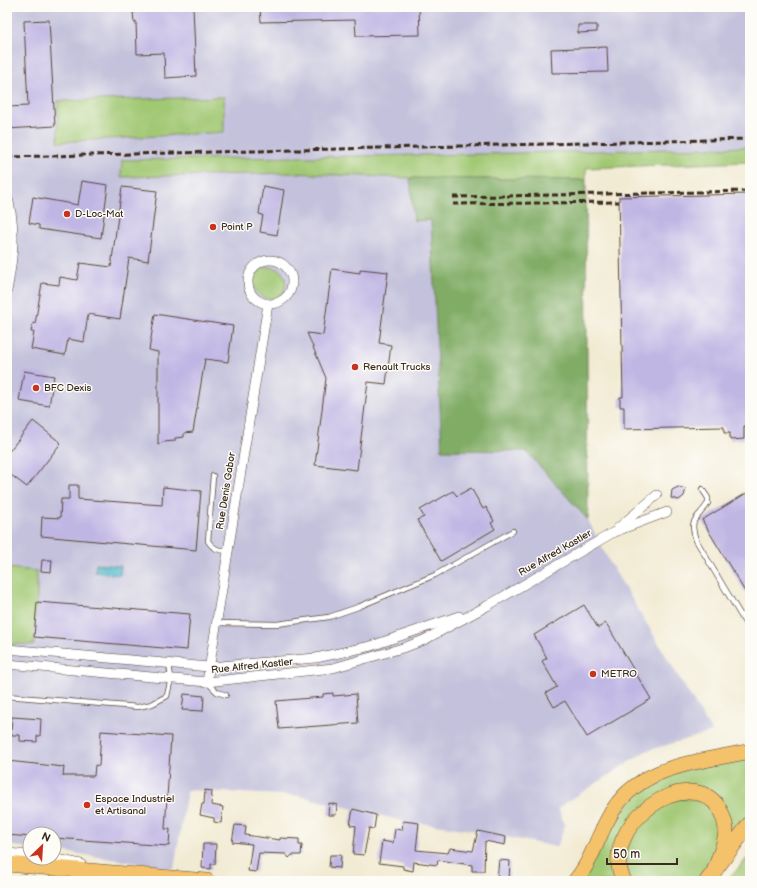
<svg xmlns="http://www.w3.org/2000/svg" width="757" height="888" viewBox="0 0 757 888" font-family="'Balsamiq Sans',sans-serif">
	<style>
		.industrial { fill: #c3c1db; fill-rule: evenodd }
		.green { fill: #a1c873; stroke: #6e7948 }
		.forest { fill: #80ac65; stroke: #5e6b42 }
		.water { fill: #4cb7c9; stroke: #447074 }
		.building { fill: #c0b6e4 }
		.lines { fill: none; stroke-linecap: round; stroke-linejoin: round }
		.lane-casing { stroke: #564739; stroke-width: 6 }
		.street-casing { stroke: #564739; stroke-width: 10 }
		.primary-casing { stroke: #564739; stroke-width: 16 }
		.lane { stroke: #fff; stroke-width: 4.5 }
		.street { stroke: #fff; stroke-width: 9 }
		.primary { stroke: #f4c26a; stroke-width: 15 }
		.rail { stroke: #3b2a1e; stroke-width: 3; stroke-dasharray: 6 3; stroke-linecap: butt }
		.poi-dot { fill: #c8321e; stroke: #fdfcf7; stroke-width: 1.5 }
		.labels { text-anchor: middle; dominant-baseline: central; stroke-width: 3; stroke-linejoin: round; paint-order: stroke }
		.poi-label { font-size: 10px; fill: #3b2a1e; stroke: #fdfcf7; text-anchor: start }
		.street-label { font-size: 10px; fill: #3b2a1e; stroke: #fdfcf7 }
	</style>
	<rect width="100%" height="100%" fill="#fdfcf7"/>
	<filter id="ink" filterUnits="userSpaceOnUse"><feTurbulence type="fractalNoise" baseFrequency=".025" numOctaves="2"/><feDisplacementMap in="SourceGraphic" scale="8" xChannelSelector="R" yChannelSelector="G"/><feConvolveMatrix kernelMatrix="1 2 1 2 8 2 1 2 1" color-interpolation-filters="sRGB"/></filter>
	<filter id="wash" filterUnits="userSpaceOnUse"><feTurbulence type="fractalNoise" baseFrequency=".012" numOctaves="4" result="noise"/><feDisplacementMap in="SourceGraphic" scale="16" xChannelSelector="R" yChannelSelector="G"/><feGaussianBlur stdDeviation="0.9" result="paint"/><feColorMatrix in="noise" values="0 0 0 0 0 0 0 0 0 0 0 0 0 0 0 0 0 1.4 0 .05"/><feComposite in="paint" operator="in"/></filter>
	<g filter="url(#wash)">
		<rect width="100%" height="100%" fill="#f2ebd4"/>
		<path class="industrial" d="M7 7H750V147L481 154 122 160 121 176 292 173 410 178 414 220H431L442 450 526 451 588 520 610 563 712 732 646 751 558 808 565 825 557 847 471 830 399 820 300 796 187 790 174 869 54 850V834H30V848L7 845ZM223 97 224 132 59 142Z"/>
		<g class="green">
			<path d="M224 97V132L58 142V101Z"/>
			<path d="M750 147V162L586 168V180L410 178 292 173 121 177 122 160 481 154Z"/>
			<circle cx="270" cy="283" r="16"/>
			<path d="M7 568 37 571V602L34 645 7 644Z"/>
			<path d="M750 757V814L733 835 709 791 636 812 618 881H579C602 844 623 792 667 776 690 767 725 763 750 757Z"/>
			<path d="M673 799H698L712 809 721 825 717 849 697 881H629L624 848 646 816Z"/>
			<path d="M750 855V881H727Z"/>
		</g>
		<path class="forest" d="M410 178 586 180 588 520 526 451 442 450 431 220 414 221Z"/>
		<path class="water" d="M96 564 121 566 120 575 95 572Z"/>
		<g id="blocks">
			<g class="building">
				<path d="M136 7H193L196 76 165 78 164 53 137 54 136 21 134 22 133 12H136Z"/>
				<path d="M260 7H419L420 35 356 36 355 20 261 22Z"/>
				<path d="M49 20 55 126 7 129V107L28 106 24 21Z"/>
				<path d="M578 25H597V32L578 33Z"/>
				<path d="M607 47 608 72 552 73 551 49Z"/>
				<path d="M82 181 108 185 101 238 39 229V225L29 223 33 197 78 205Z"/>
				<path d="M263 186 284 190 277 235 260 232 263 215 259 214Z"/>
				<path d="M122 187 157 191 148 261 129 258 120 319 88 314 84 342 68 339 65 355 31 349 34 332H31L33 323 35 324 42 283 59 285 60 277 77 280 80 263 111 267Z"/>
				<path d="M750 194V426H744V439L730 440V433H724V427L624 429V407H620V397H623L619 197Z"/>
				<path d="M332 269 360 273V269L388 272 379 343 391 345 386 384 368 382 357 470 315 465 326 378 307 333 323 335Z"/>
				<path d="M155 314 233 326 228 362 205 359 193 432 184 433V437L175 438V441L163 442 158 445V352L149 350Z"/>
				<path d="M24 371 54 376 49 406 19 401Z"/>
				<path d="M33 421 61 443 27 487 7 472V454Z"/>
				<path d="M69 485H78V499L162 505 163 487 201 491 196 550 41 536 42 517 60 518 61 499H69Z"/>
				<path d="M678 487 686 489 684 496 679 500 671 498 672 490Z"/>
				<path d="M471 488 483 509 486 507 494 521 491 523 495 529 441 561 417 520 424 517 420 510 453 491 457 496Z"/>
				<path d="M750 491V600L702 520Z"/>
				<path d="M42 560H52L51 572 41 571Z"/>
				<path d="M37 602 190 614 187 650 34 637Z"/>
				<path d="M584 605 598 628 606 623 651 699 587 737 565 701 554 707 546 693 557 687 542 661 547 658 534 635Z"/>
				<path d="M333 693V696L356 694 358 723 279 729 276 701 323 697V694Z"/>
				<path d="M184 694 204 696 203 711 182 710Z"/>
				<path d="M12 717 41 719 40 736H37V742L20 741V735H11Z"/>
				<path d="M101 731 171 736 165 829H170L169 846 54 838V834H30V837L7 835V761L64 767 63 776H94L95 765 99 766Z"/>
				<path d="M205 790 212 791 211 805 223 807 221 823 214 822V818L200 815 202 804H204Z"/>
				<path d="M329 803 337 805 336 815H328Z"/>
				<path d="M353 809 376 815 374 829 369 828 364 855 353 854 356 826 350 825Z"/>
				<path d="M403 821 419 823 416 850 448 853 450 848 473 851 478 831 506 837 505 845 485 841 484 871H472V865L438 860 437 865 414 862 413 871 403 869V866L379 863 382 841 393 843 395 829 402 830Z"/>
				<path d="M235 825 246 826 245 835 280 840V838L299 839V845H302L301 855H292L289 858 286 854 259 853 256 872 248 871 252 844 232 842Z"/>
				<path d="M203 844H216L215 864H211V869L202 868Z"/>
				<path d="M330 855H341L340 868 329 867Z"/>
				<path d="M499 860 510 861 509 880 497 879Z"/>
			</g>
		</g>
	</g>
	<g filter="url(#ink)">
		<use href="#blocks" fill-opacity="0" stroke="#564739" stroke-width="1"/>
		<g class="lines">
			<g class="lane-casing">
				<g id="lane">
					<path d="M213 476 208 541C213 549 218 550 227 551"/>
					<path d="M702 489 708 498V503C698 520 688 517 696 540L750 631"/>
					<path d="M216 623 277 624 329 617 358 607 435 575 513 531"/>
					<path d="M208 683 217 692 226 695"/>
					<path d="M7 696 138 707 152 704 167 696 171 678 169 664"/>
				</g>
			</g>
			<g class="street-casing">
				<g id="street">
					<path d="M7 195C17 228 13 258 7 291"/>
					<circle cx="270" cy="282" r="22"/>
					<path d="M618 528 657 495"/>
					<path d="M7 649 209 667 316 658 371 646 459 616"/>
					<path d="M7 664 207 682 333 668 406 647 424 640 487 606 614 532 667 512"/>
					<path d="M207 682 268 304"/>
					<path d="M7 853 30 855"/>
					<path d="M52 858 81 864"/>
				</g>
			</g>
			<g class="primary-casing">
				<g id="primary">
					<path d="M7 864 207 881"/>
					<path d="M575 881C591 863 597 838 609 817 637 764 698 763 750 751"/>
					<path d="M624 881C596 827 689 761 719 808 723 816 726 823 726 831 725 845 718 859 714 872"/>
					<path d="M707 881 750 823"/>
				</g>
			</g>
			<use href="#lane" class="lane"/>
			<use href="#street" class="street"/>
			<use href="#primary" class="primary"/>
			<g class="rail">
				<path d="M7 157 750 139"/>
				<path d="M453 197 750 191"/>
				<path d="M453 204 619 202"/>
			</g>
		</g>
	</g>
	<g class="poi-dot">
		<circle cx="67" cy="214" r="4"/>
		<circle cx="213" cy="227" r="4"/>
		<circle cx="355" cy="367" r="4"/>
		<circle cx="36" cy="388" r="4"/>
		<circle cx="593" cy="674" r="4"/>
		<circle cx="87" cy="805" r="4"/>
	</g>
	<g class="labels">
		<g class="poi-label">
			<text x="75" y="214">D-Loc-Mat</text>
			<text x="221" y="227">Point P</text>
			<text x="363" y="367">Renault Trucks</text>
			<text x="44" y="388">BFC Dexis</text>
			<text x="601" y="674">METRO</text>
			<text x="95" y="799">Espace Industriel<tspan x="95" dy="12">et Artisanal</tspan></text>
		</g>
		<g class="street-label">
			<text transform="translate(226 491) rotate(-81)">Rue Denis Gabor</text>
			<text transform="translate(555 553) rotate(-30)">Rue Alfred Kastler</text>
			<text transform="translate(252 666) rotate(-6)">Rue Alfred Kastler</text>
		</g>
	</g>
	<rect width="757" height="888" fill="none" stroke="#fdfcf7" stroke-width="24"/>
	<g transform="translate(42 846) rotate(25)"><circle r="19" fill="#fdfcf7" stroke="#afa8a0"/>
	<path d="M0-3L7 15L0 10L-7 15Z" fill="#c8321e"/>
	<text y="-6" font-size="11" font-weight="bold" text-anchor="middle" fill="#3b2a1e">N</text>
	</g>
	<path d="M607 858v6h70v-6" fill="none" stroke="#3b2a1e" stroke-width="2"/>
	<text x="613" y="858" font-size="12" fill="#3b2a1e" stroke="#fdfcf7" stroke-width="3" paint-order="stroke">50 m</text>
</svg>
